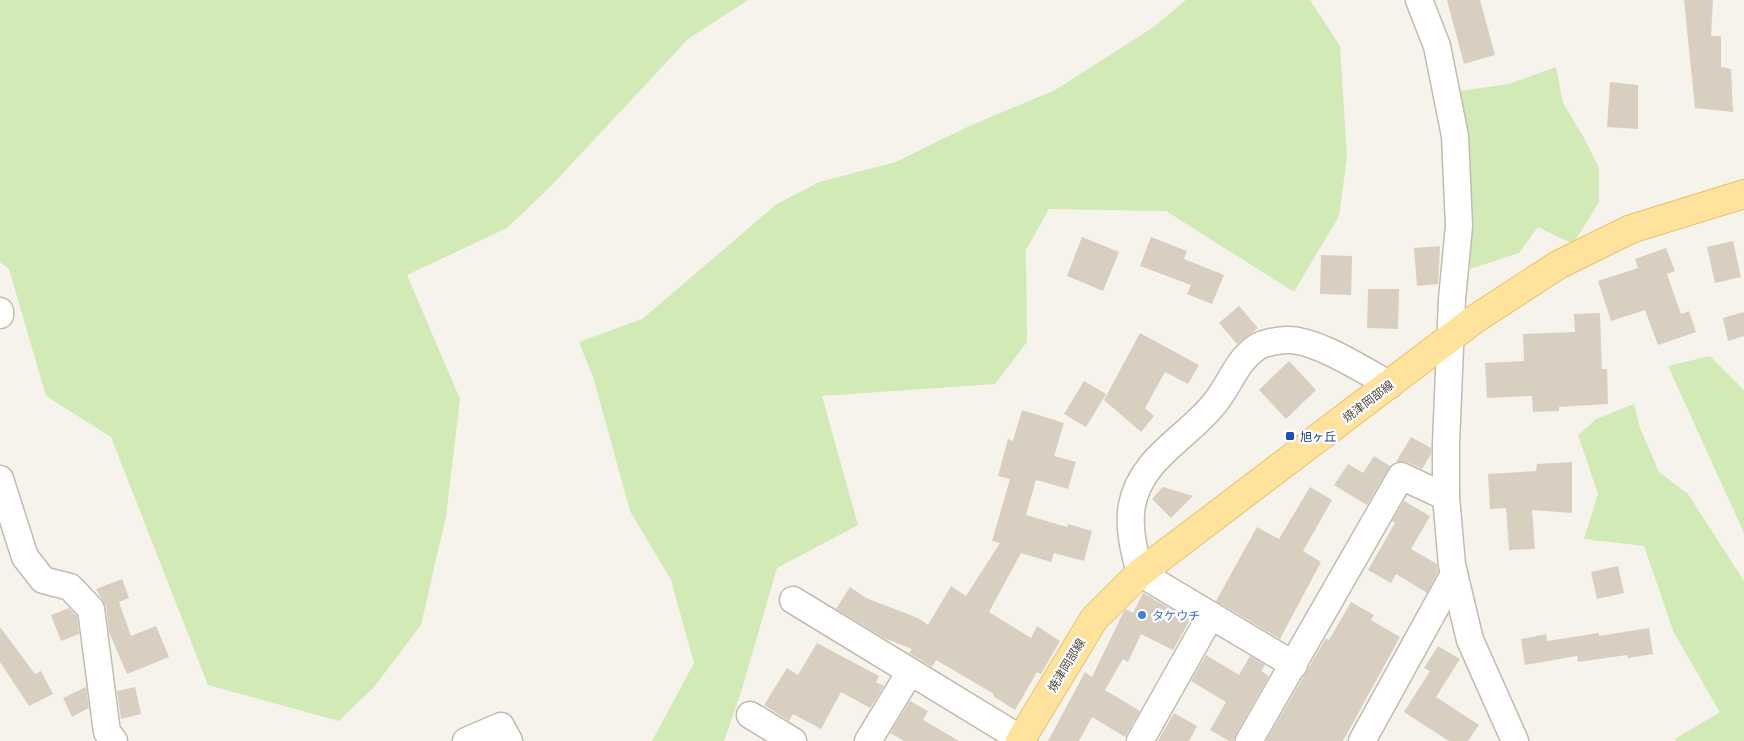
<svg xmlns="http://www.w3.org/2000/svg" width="1744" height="741" viewBox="0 0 1744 741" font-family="Quicksand,'Noto Sans JP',sans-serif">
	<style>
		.green { fill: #d2eab5 }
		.building { fill: #d8cfc1 }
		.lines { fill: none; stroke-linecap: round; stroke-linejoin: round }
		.minor-casing { stroke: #c2bbae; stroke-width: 29 }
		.major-casing { stroke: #e6c16a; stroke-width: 30 }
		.minor { stroke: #fff; stroke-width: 26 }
		.major { stroke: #ffe39c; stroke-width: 28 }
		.transit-dot { fill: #1a4fb4; stroke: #fff; stroke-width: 2 }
		.shop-dot { fill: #3f7fe0; stroke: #fff; stroke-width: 2 }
		.labels { text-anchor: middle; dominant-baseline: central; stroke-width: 4.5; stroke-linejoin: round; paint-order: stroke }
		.street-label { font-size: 12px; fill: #4b4439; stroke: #fff }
		.transit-label { font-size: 12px; fill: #164399; stroke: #fff; text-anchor: start }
		.shop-label { font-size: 12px; fill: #366cbe; stroke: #fff; text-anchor: start }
	</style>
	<rect width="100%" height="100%" fill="#f6f3ec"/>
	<g class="green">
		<path d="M0 0H748L688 39 552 185 507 228 407 275 460 399 446 516 421 625 374 687 339 721 208 685 111 437 46 396 9 269 0 262Z"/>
		<path d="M1186 0H1310L1340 46 1347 157 1339 216 1294 292 1166 211 1049 209 1026 250 1027 342 995 384 822 396 858 525 777 568 742 689 724 741H652L694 663 671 580 630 511 594 380 579 342 642 319 777 204 819 182 896 162 965 128 1055 90 1152 28Z"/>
		<path d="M1556 67 1563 103 1583 136 1599 168V202L1573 244 1538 227 1519 253 1470 269 1460 91 1509 84Z"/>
		<path d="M1710 356 1744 390V533L1668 366Z"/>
		<path d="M1634 404 1640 428 1659 472 1688 494 1744 581V741H1676L1675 739 1720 712 1674 633 1644 546 1584 539 1598 494 1578 435 1596 419Z"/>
	</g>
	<g class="building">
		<path d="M1447 0H1480L1495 55 1464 64Z"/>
		<path d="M1684 0H1713L1711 36H1721V67L1731 69 1733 112 1695 108Z"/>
		<path d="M1610 82 1638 85V129L1607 127Z"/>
		<path d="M1082 237 1119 252 1103 291 1067 276Z"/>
		<path d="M1151 237 1187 251 1184 259 1224 275 1212 304 1187 294 1191 285 1140 266Z"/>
		<path d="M1733 241 1741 277 1715 283 1707 247Z"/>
		<path d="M1440 246 1438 284 1417 286 1414 248Z"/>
		<path d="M1666 248 1675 271 1667 274 1681 314 1689 311 1696 332 1658 345 1645 310 1611 321 1598 281 1638 268 1635 259Z"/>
		<path d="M1321 255 1352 256 1351 295 1320 294Z"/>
		<path d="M1368 289H1399L1398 329 1367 328Z"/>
		<path d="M1239 306 1258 328 1237 344 1219 323Z"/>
		<path d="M1744 312V336L1728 341 1723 318Z"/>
		<path d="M1600 313 1602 369H1607L1608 404 1559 407V411L1533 412 1532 396 1487 398 1485 363 1524 361 1523 334 1575 332 1574 314Z"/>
		<path d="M1140 333 1199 365 1188 384 1165 372 1145 408 1154 416 1141 432 1104 400Z"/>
		<path d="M1289 361 1316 390 1286 419 1259 390Z"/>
		<path d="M1084 381 1106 394 1086 427 1064 414Z"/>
		<path d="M1022 410 1064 423 1054 456 1076 462 1068 489 1036 480 1026 515 1067 527 1068 524 1092 531 1084 561 1054 553 1051 562 1021 553 989 612 1031 638 1037 626 1060 641 1041 674 1037 672 1015 710 993 696 994 694 936 660 932 667 909 653 912 649 884 638 836 609 850 587 866 598 918 618 928 625 951 586 966 596 1000 543 992 541 1010 479 998 476 1008 439 1013 441Z"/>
		<path d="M1411 437 1431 448V454L1422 469 1407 462H1396Z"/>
		<path d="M1374 456 1390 466 1367 505 1334 485 1348 464 1363 473Z"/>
		<path d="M1572 462V513L1532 510 1535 549 1509 550 1506 508 1490 509 1488 474 1536 471 1537 464Z"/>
		<path d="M1163 487 1193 496 1171 518 1152 499Z"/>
		<path d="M1310 487 1332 500 1303 551 1321 562 1280 639 1216 601 1257 527 1279 539Z"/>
		<path d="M1404 501 1430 516 1411 549 1437 564 1438 572 1427 593 1396 574 1391 583 1368 570 1395 523 1392 521Z"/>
		<path d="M1618 566 1624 593 1597 599 1591 572Z"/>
		<path d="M122 579 129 598 119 602 131 636 156 626 169 657 127 674 109 632 106 606 96 589Z"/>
		<path d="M1143 593 1190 620 1173 650 1141 634 1128 662 1123 659 1105 690 1140 711 1125 737 1092 717 1079 741H1048L1085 672 1092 677 1124 611 1126 609 1133 613Z"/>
		<path d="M1351 602 1374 615 1371 620 1400 637 1343 741H1266L1326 638 1329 640Z"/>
		<path d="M69 608 77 616 79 634 61 641 51 615Z"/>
		<path d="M0 627 35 674 41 671 53 694 29 706 0 662Z"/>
		<path d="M1649 628 1653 654 1628 658 1627 655 1578 662 1577 656 1525 665 1521 639 1546 634 1547 641 1599 633V636Z"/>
		<path d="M817 643 879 676 876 682 884 686 870 708 841 692 821 729 793 714 789 721 764 705 787 668 798 675Z"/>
		<path d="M1438 646 1460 659 1436 697 1479 725 1468 741H1449L1404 712 1430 671 1424 668Z"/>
		<path d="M1206 655 1239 675 1250 656 1265 665 1261 671 1269 676 1236 734 1234 741H1229L1210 730 1226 702 1191 681Z"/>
		<path d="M86 687 89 708 72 717 63 698Z"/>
		<path d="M135 687 141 714 121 719 117 691Z"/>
		<path d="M910 701 928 711 923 720 959 741H904L890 733Z"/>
		<path d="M1174 713 1197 726 1189 741H1158Z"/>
	</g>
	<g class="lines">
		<g class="minor-casing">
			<g id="minor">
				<path d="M1419 0 1437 46 1455 136 1459 226 1452 299 1446 444V497L1452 565 1470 640 1515 741"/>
				<path d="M0 311V315"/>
				<path d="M0 479 25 557 43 580 70 587 91 609 107 732 114 741"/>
				<path d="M793 600 1024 741"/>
				<path d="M1294 665 1140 573C1134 551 1128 528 1132 505 1141 458 1187 438 1214 404 1231 384 1235 362 1257 347 1263 343 1279 340 1286 340 1314 338 1365 371 1390 385"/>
				<path d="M750 715 793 741"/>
				<path d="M466 741 501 726 509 741"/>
				<path d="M868 741 910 672"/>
				<path d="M1140 741 1211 615"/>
				<path d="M1249 741 1401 476 1446 497"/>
				<path d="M1362 741 1454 574"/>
			</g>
		</g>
		<g class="major-casing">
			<path id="major" d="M1020 741 1094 619 1140 573 1475 319 1558 265 1631 229 1744 194"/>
		</g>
		<use href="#minor" class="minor"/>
		<use href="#major" class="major"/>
	</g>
	<rect class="transit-dot" x="1285" y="431" width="10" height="10" rx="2.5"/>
	<circle class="shop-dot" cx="1142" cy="615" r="5"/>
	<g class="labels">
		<g class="street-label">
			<text transform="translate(1368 401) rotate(-37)">焼津岡部線</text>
			<text transform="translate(1066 665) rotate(-59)">焼津岡部線</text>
		</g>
		<g class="transit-label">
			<text x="1300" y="436">旭ヶ丘</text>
		</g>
		<g class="shop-label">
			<text x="1152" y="615">タケウチ</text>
		</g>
	</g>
</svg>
